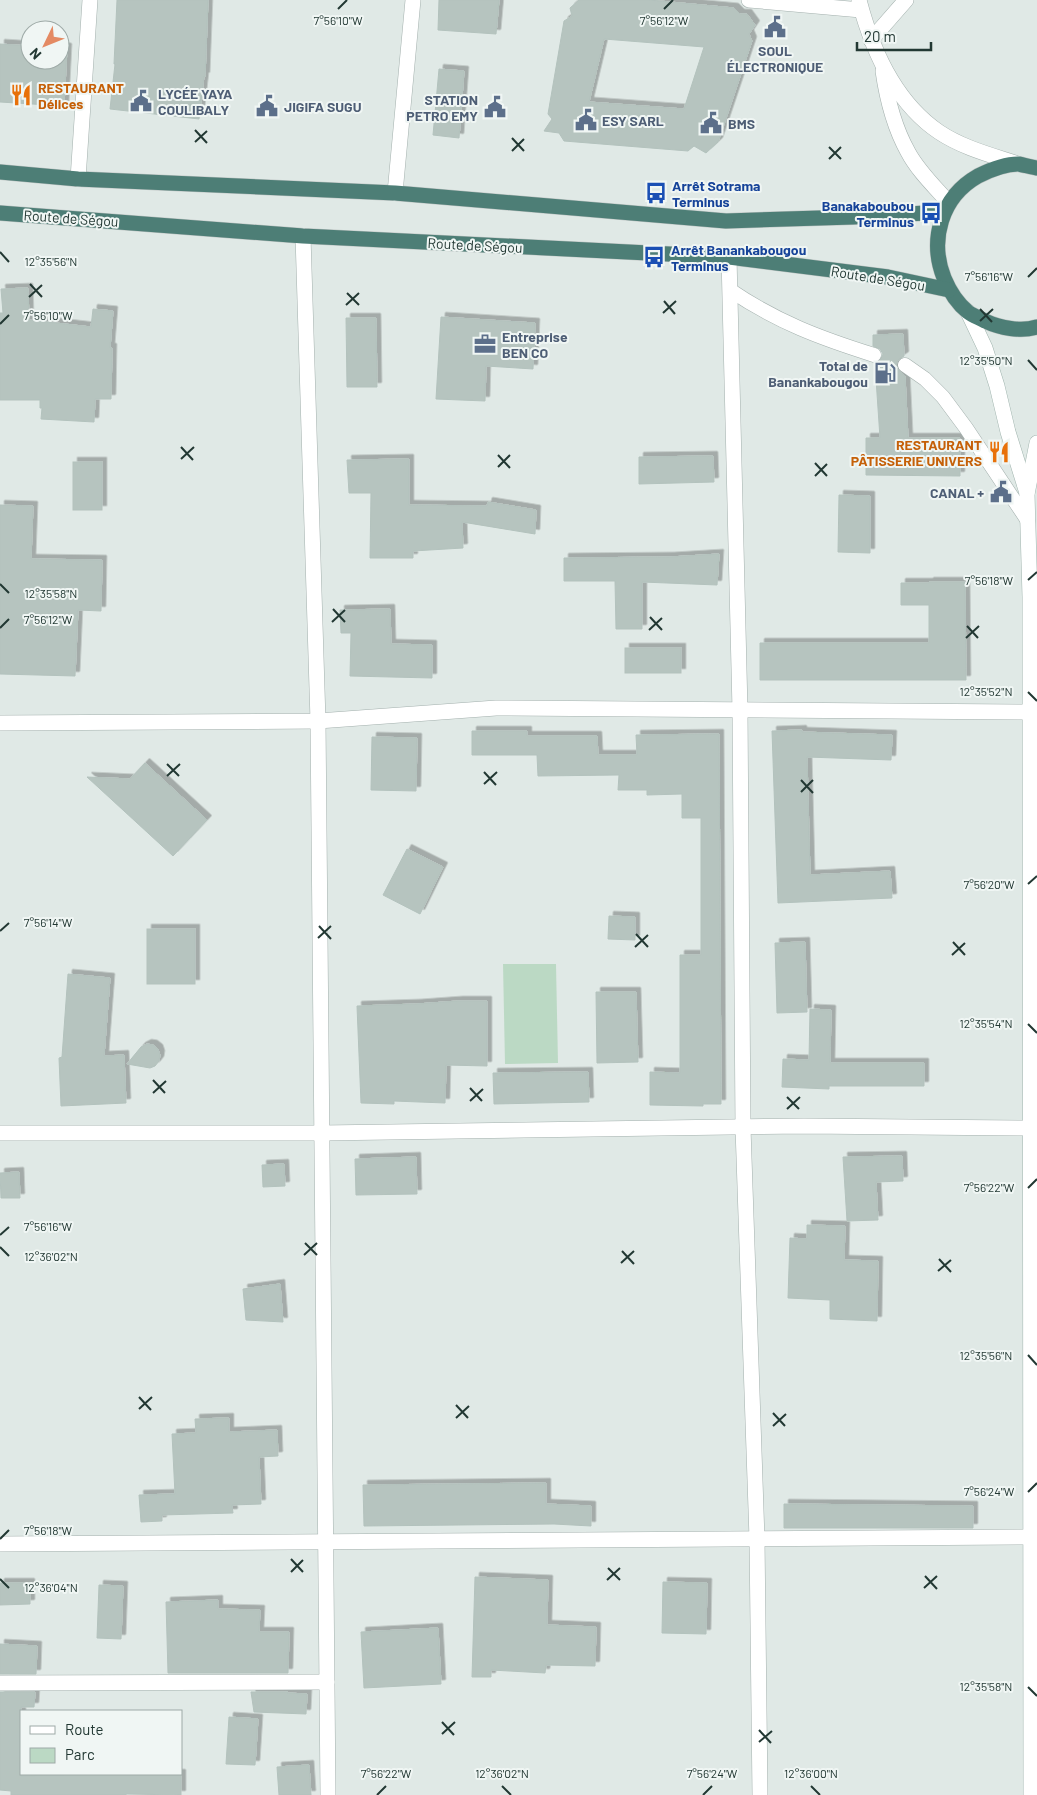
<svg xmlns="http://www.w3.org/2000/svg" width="1037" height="1795" viewBox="0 0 1037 1795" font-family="Barlow,sans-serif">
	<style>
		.green { fill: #bbd9c4 }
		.building { fill: #b6c4bf; stroke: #b3c2bd; fill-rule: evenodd; filter: url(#shadow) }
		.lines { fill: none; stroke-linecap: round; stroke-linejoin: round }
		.service-casing { stroke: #a3b0ad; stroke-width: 15 }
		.minor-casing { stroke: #a3b0ad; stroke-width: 16 }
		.secondary-casing { stroke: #a0b4ae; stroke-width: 16 }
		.trunk-casing { stroke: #bdc3c2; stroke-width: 16 }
		.service { stroke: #fff; stroke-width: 14 }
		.minor { stroke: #fff; stroke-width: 15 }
		.secondary { stroke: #fff; stroke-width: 15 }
		.trunk { stroke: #4d7e76; stroke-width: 15 }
		.ticks { fill: none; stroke: #223833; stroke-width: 2 }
		.labels { text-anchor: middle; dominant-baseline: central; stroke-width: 4; stroke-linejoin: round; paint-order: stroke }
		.service-label { font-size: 14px; font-weight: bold; fill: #4e5e75; stroke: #f0f6f4; text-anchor: start }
		.food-label { font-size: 14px; font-weight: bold; fill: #c56008; stroke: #f0f6f4; text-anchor: start }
		.transit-label { font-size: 14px; font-weight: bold; fill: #164399; stroke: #f0f6f4; text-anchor: start }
		.street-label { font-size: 14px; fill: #223833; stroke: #f0f6f4 }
		.ticks-label { font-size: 12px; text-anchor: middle; fill: #223833; stroke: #f0f6f4; stroke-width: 4; stroke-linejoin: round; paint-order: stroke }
	</style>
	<defs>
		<filter id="shadow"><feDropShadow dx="4.5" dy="-4.5" stdDeviation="0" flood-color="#0004"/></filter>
	</defs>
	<rect width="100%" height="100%" fill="#e0e9e6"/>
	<path class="green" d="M503 964H556L558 1063 505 1064Z"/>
	<g class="building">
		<path d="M117 0H208L205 77 204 76 199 119 110 109 115 64H114Z"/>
		<path d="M439 0H499L496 34 438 30Z"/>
		<path d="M579 0H649L734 8 740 14H747L755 25 749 34 752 41 718 142 706 153 694 146 688 151 564 141 559 133 544 131 552 119 548 114 564 21 572 16 570 8ZM604 39 704 47 684 109 589 102Z"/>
		<path d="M0 44 30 46V60H60V47L67 48 64 106 0 102Z"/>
		<path d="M439 69 464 71 459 138 433 135Z"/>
		<path d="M28 288 29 320 91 327 93 309 113 311 110 348H112L111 399H95L94 422 41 419 42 408H40V400H0V313H3L1 289Z"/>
		<path d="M441 317 535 323 533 369 486 366 485 401 436 399Z"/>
		<path d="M346 318H376L377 387H347Z"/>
		<path d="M903 334 904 356 898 360 896 365 897 369 905 376 908 438H960V476L866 475V438H880L875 364 880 361 883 354 880 349 873 346V335Z"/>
		<path d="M713 456 714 482 639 484V457Z"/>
		<path d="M409 459V505L487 506 488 502 536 510 535 534 462 522 463 548 413 551V558H370L371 493H349L347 460Z"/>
		<rect x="73" y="462" width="29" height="48"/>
		<path d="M839 495 870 496V553L838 552Z"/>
		<path d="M0 505 33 506 31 559 102 560 101 611 78 610 75 676 0 674Z"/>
		<path d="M719 554 717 585 642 582V629H616L615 581H564V558L670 557Z"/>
		<path d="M929 582H965L966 680H760V643H929V605H901V583H929Z"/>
		<path d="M390 609 391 644 432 645V678L350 676 351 633H341L340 610Z"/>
		<rect x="625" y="648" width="56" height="25"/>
		<path d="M802 730V732L892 735 891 760 807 757 810 875 890 871 892 898 778 903 772 731Z"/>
		<path d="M472 731H527V736H597L598 755H637L636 735 719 734 721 1104H703V1106L650 1105V1072L680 1073V955H701V818H682V794L647 795V790H618L619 775 538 776 537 755H472Z"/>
		<path d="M372 737 417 738 416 791 371 790Z"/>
		<path d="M145 763 207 820 173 856 87 777 130 779Z"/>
		<path d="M407 849 443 867 420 914 383 895Z"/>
		<path d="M609 916 635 917V940L608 939Z"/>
		<rect x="147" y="929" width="48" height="55"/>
		<path d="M805 942 807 1012 777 1013 775 943Z"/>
		<path d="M68 974 110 978 104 1056 124 1055 126 1103 61 1106 59 1058 62 1057Z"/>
		<path d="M596 992H636L638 1062 597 1063Z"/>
		<path d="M458 1001H487V1066L446 1065 445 1103 394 1101V1104L361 1103 357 1006 417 1004Z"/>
		<path d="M810 1009 831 1010 830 1063H924V1086H829V1089L782 1087 783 1059 809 1060Z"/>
		<path d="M147 1044 153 1045 158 1049 160 1055 159 1061 155 1066 150 1068 127 1064 141 1047Z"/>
		<path d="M588 1072 589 1102 494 1104 493 1073Z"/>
		<path d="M902 1156 903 1181 876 1182 878 1220 847 1221 843 1157Z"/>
		<path d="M416 1157 417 1194 356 1195 355 1159Z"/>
		<path d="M284 1164 285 1186 263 1187 262 1165Z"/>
		<path d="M19 1172 20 1198H1L0 1173Z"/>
		<path d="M807 1225 845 1226 844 1260 878 1261 877 1321 830 1319V1300L788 1298 790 1238 807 1239Z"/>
		<path d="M280 1284 283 1322 246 1320 243 1289Z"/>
		<path d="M229 1418V1432L277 1430 278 1456 259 1457 261 1504 232 1505 233 1513 162 1515V1521L141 1522 139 1495 175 1494 172 1434 196 1433 195 1419Z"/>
		<path d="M546 1483V1504L591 1506V1526L554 1524 364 1526 363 1485Z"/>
		<path d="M784 1504 973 1506V1528H784Z"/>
		<path d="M475 1577 548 1580 547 1625 596 1627 595 1666 546 1665 545 1673 491 1670V1677H472Z"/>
		<path d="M663 1582 707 1583 706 1634 662 1633Z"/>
		<path d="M0 1583H30V1604L0 1605Z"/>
		<path d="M99 1585 123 1586 121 1639 97 1638Z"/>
		<path d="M218 1600V1609L260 1610 259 1632H289L288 1673H168L166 1602Z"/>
		<path d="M438 1628 441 1684 364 1688 361 1632Z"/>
		<path d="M0 1644 37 1646 36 1674H0Z"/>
		<path d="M0 1692H35L34 1707H21V1776L78 1774H181V1795L126 1794V1795H11V1791L0 1790Z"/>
		<path d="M251 1692H288L287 1693 307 1694 306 1714 254 1712Z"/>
		<path d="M229 1717 258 1719 255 1765 226 1764Z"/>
		<path d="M309 1765 311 1795H279L277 1767Z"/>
	</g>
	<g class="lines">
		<g class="service-casing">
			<g id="service">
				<path d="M730 290C777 322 820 338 874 355"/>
				<path d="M905 365 925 379 943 397 966 428 1028 521"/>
			</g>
		</g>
		<g class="minor-casing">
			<g id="minor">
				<path d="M749 0 861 10"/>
				<path d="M859 0C872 50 895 102 939 132 963 148 991 155 1018 164"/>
				<path d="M871 40 906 0"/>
				<path d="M883 71C887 99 894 127 908 152 918 171 935 187 949 203"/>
				<path d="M78 179 90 0"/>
				<path d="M395 193 413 0"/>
				<path d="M303 236 318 721 328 1795"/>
				<path d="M729 257 740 710 743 1128 757 1539 760 1795"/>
				<path d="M0 723 318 721 496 708 1029 712"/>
				<path d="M0 1133H322L804 1126 1030 1128"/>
				<path d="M0 1544 1031 1537"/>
				<path d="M0 1683 327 1682"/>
			</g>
		</g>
		<g class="secondary-casing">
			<g id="secondary">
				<path d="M968 312 985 348 997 386 1008 432 1027 493"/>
				<path d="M1031 1795 1030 597 1027 494 1037 443"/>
			</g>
		</g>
		<g class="trunk-casing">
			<g id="trunk">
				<path d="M1037 168C1031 167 1024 165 1018 164 1004 164 990 170 978 176 941 197 929 240 944 278 949 290 958 304 968 312 973 316 980 318 985 321 1000 328 1021 332 1037 327"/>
				<path d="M0 172 78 179 395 193 726 221 853 217 944 212"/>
				<path d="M0 213 303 236 729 257 888 277 949 290"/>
			</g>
		</g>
		<use href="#service" class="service"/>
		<use href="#minor" class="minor"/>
		<use href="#secondary" class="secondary"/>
		<use href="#trunk" class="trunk"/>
	</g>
	<path class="ticks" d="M338 9 347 0M664 9 673 0M195 130 207 143M512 138 524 151M195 142 207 131M829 147 841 159M512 151 524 139M829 159 841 147M0 252 9 262M1028 277 1037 268M30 284 42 297M347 293 359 305M29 297 42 285M664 301 675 314M346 305 359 293M980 309 992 322M663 313 676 301M980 321 993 309M0 324 9 315M1028 360 1037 370M181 447 193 460M498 455 510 468M181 459 194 447M815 463 827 476M498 467 510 455M815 476 827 464M1028 580 1037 572M0 584 9 593M333 609 345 622M650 617 662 630M332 622 345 610M967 626 978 638M0 628 9 619M649 630 662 618M966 638 979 626M1028 692 1037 701M167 764 179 776M484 772 496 785M167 776 180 764M801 780 813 793M484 784 497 772M801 792 813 780M1028 884 1037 876M319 926 331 939M0 931 9 923M636 934 648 947M318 938 331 926M953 942 965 955M635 947 648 935M952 955 965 943M1028 1024 1037 1033M153 1080 165 1093M470 1088 482 1101M153 1093 166 1081M787 1097 799 1109M470 1101 483 1089M787 1109 800 1097M1028 1188 1037 1179M0 1235 9 1227M305 1243 317 1255M0 1247 9 1256M622 1251 634 1264M304 1255 317 1243M939 1259 951 1272M621 1263 634 1251M938 1271 951 1260M1028 1355 1037 1365M139 1397 151 1410M456 1405 468 1418M139 1409 152 1397M773 1413 785 1426M456 1418 469 1406M773 1426 786 1414M1028 1492 1037 1483M0 1539 9 1530M291 1559 303 1572M608 1568 620 1580M291 1572 303 1560M925 1576 937 1589M0 1579 9 1588M607 1580 620 1568M924 1588 937 1576M1028 1687 1037 1696M442 1722 454 1735M759 1730 771 1743M442 1734 455 1722M759 1742 772 1731M502 1786 511 1795M811 1786 820 1795M377 1795 386 1786M703 1795 712 1786"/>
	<defs>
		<g id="civic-bare" transform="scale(1.725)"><path d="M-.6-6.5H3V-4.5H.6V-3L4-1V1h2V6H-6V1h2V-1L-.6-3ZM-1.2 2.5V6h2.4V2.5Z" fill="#5c6f8a" stroke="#f0f6f4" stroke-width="2.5" paint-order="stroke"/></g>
		<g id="restaurant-bare" transform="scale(1.725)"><path d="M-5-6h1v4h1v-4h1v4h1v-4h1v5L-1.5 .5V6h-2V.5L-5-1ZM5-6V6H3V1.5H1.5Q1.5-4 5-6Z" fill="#e8710a" stroke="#f0f6f4" stroke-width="2.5" paint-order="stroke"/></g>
		<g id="bus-bare" transform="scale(1.725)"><path d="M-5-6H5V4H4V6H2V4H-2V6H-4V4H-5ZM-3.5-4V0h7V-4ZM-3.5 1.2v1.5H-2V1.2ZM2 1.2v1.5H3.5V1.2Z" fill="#1a4fb4" stroke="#f0f6f4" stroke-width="2.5" paint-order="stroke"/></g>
		<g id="office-bare" transform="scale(1.725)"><path d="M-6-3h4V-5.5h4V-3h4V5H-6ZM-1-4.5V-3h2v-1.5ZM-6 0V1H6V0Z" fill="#5c6f8a" stroke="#f0f6f4" stroke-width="2.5" paint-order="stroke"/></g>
		<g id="fuel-bare" transform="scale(1.725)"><path d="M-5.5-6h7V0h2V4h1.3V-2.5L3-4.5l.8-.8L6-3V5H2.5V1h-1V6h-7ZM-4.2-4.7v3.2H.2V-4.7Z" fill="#5c6f8a" stroke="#f0f6f4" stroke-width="2.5" paint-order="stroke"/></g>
	</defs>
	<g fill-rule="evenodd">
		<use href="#civic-bare" x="775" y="27"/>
		<use href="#restaurant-bare" x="21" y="95"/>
		<use href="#civic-bare" x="141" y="101"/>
		<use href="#civic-bare" x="267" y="106"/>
		<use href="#civic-bare" x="495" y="107"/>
		<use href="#civic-bare" x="586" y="120"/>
		<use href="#civic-bare" x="711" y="123"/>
		<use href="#bus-bare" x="656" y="193"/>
		<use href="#bus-bare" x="931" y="213"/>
		<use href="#bus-bare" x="654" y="257"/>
		<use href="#office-bare" x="485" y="344"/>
		<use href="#fuel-bare" x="885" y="373"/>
		<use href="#restaurant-bare" x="999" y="452"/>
		<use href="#civic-bare" x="1001" y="492"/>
	</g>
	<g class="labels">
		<g class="service-label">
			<text x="775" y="50" text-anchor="middle">SOUL<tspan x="775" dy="16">ÉLECTRONIQUE</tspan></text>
			<text x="158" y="93">LYCÉE YAYA<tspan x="158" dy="16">COULIBALY</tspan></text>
			<text x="478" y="99" text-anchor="end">STATION<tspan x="478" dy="16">PETRO EMY</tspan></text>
			<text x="284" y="106">JIGIFA SUGU</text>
			<text x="602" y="120">ESY SARL</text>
			<text x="728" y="123">BMS</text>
			<text x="502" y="336">Entreprise<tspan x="502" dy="16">BEN CO</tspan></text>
			<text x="868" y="365" text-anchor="end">Total de<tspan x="868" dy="16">Banankabougou</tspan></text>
			<text x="984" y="492" text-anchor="end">CANAL +</text>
		</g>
		<g class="food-label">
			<text x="38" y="87">RESTAURANT<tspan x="38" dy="16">Délices</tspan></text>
			<text x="982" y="444" text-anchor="end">RESTAURANT<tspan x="982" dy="16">PÂTISSERIE UNIVERS</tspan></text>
		</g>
		<g class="transit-label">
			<text x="672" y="185">Arrêt Sotrama<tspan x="672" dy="16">Terminus</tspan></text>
			<text x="914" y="205" text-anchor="end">Banakaboubou<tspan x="914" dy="16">Terminus</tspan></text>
			<text x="671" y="249">Arrêt Banankabougou<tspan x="671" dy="16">Terminus</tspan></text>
		</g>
		<g class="street-label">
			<text transform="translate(71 218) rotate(4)">Route de Ségou</text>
			<text transform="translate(475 245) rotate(3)">Route de Ségou</text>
			<text transform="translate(878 278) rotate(9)">Route de Ségou</text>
		</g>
	</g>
	<g class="ticks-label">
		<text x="338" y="25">7°56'10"W</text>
		<text x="664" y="25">7°56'12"W</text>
		<text x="51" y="266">12°35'56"N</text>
		<text x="989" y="281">7°56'16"W</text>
		<text x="48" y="320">7°56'10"W</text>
		<text x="986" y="365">12°35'50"N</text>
		<text x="989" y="585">7°56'18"W</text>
		<text x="51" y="598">12°35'58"N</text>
		<text x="48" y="624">7°56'12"W</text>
		<text x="986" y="696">12°35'52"N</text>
		<text x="989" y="889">7°56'20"W</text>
		<text x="48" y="927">7°56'14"W</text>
		<text x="986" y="1028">12°35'54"N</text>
		<text x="989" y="1192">7°56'22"W</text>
		<text x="48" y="1231">7°56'16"W</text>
		<text x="51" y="1261">12°36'02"N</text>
		<text x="986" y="1360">12°35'56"N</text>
		<text x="989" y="1496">7°56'24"W</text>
		<text x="48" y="1535">7°56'18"W</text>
		<text x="51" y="1592">12°36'04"N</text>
		<text x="986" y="1691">12°35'58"N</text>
		<text x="502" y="1778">12°36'02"N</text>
		<text x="811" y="1778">12°36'00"N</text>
		<text x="386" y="1778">7°56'22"W</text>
		<text x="712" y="1778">7°56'24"W</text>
	</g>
	<rect x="20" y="1710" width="162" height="65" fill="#f0f6f4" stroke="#9eaaa7"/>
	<rect x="30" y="1726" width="25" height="8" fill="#ffffff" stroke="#9eaaa7"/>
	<text x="65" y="1735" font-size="15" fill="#223833">Route</text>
	<rect x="30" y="1748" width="25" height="15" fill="#bbd9c4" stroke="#9eaaa7"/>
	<text x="65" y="1760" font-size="15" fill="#223833">Parc</text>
	<g transform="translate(45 45) rotate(227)"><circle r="24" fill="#f0f6f4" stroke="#9eaaa7"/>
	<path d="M0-4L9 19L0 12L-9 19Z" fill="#e48a63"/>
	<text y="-8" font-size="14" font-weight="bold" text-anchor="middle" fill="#223833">N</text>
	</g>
	<path d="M857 42v8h74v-8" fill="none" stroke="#223833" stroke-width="2.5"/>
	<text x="864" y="42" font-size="15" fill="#223833" stroke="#f0f6f4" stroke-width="4" paint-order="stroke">20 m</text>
</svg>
